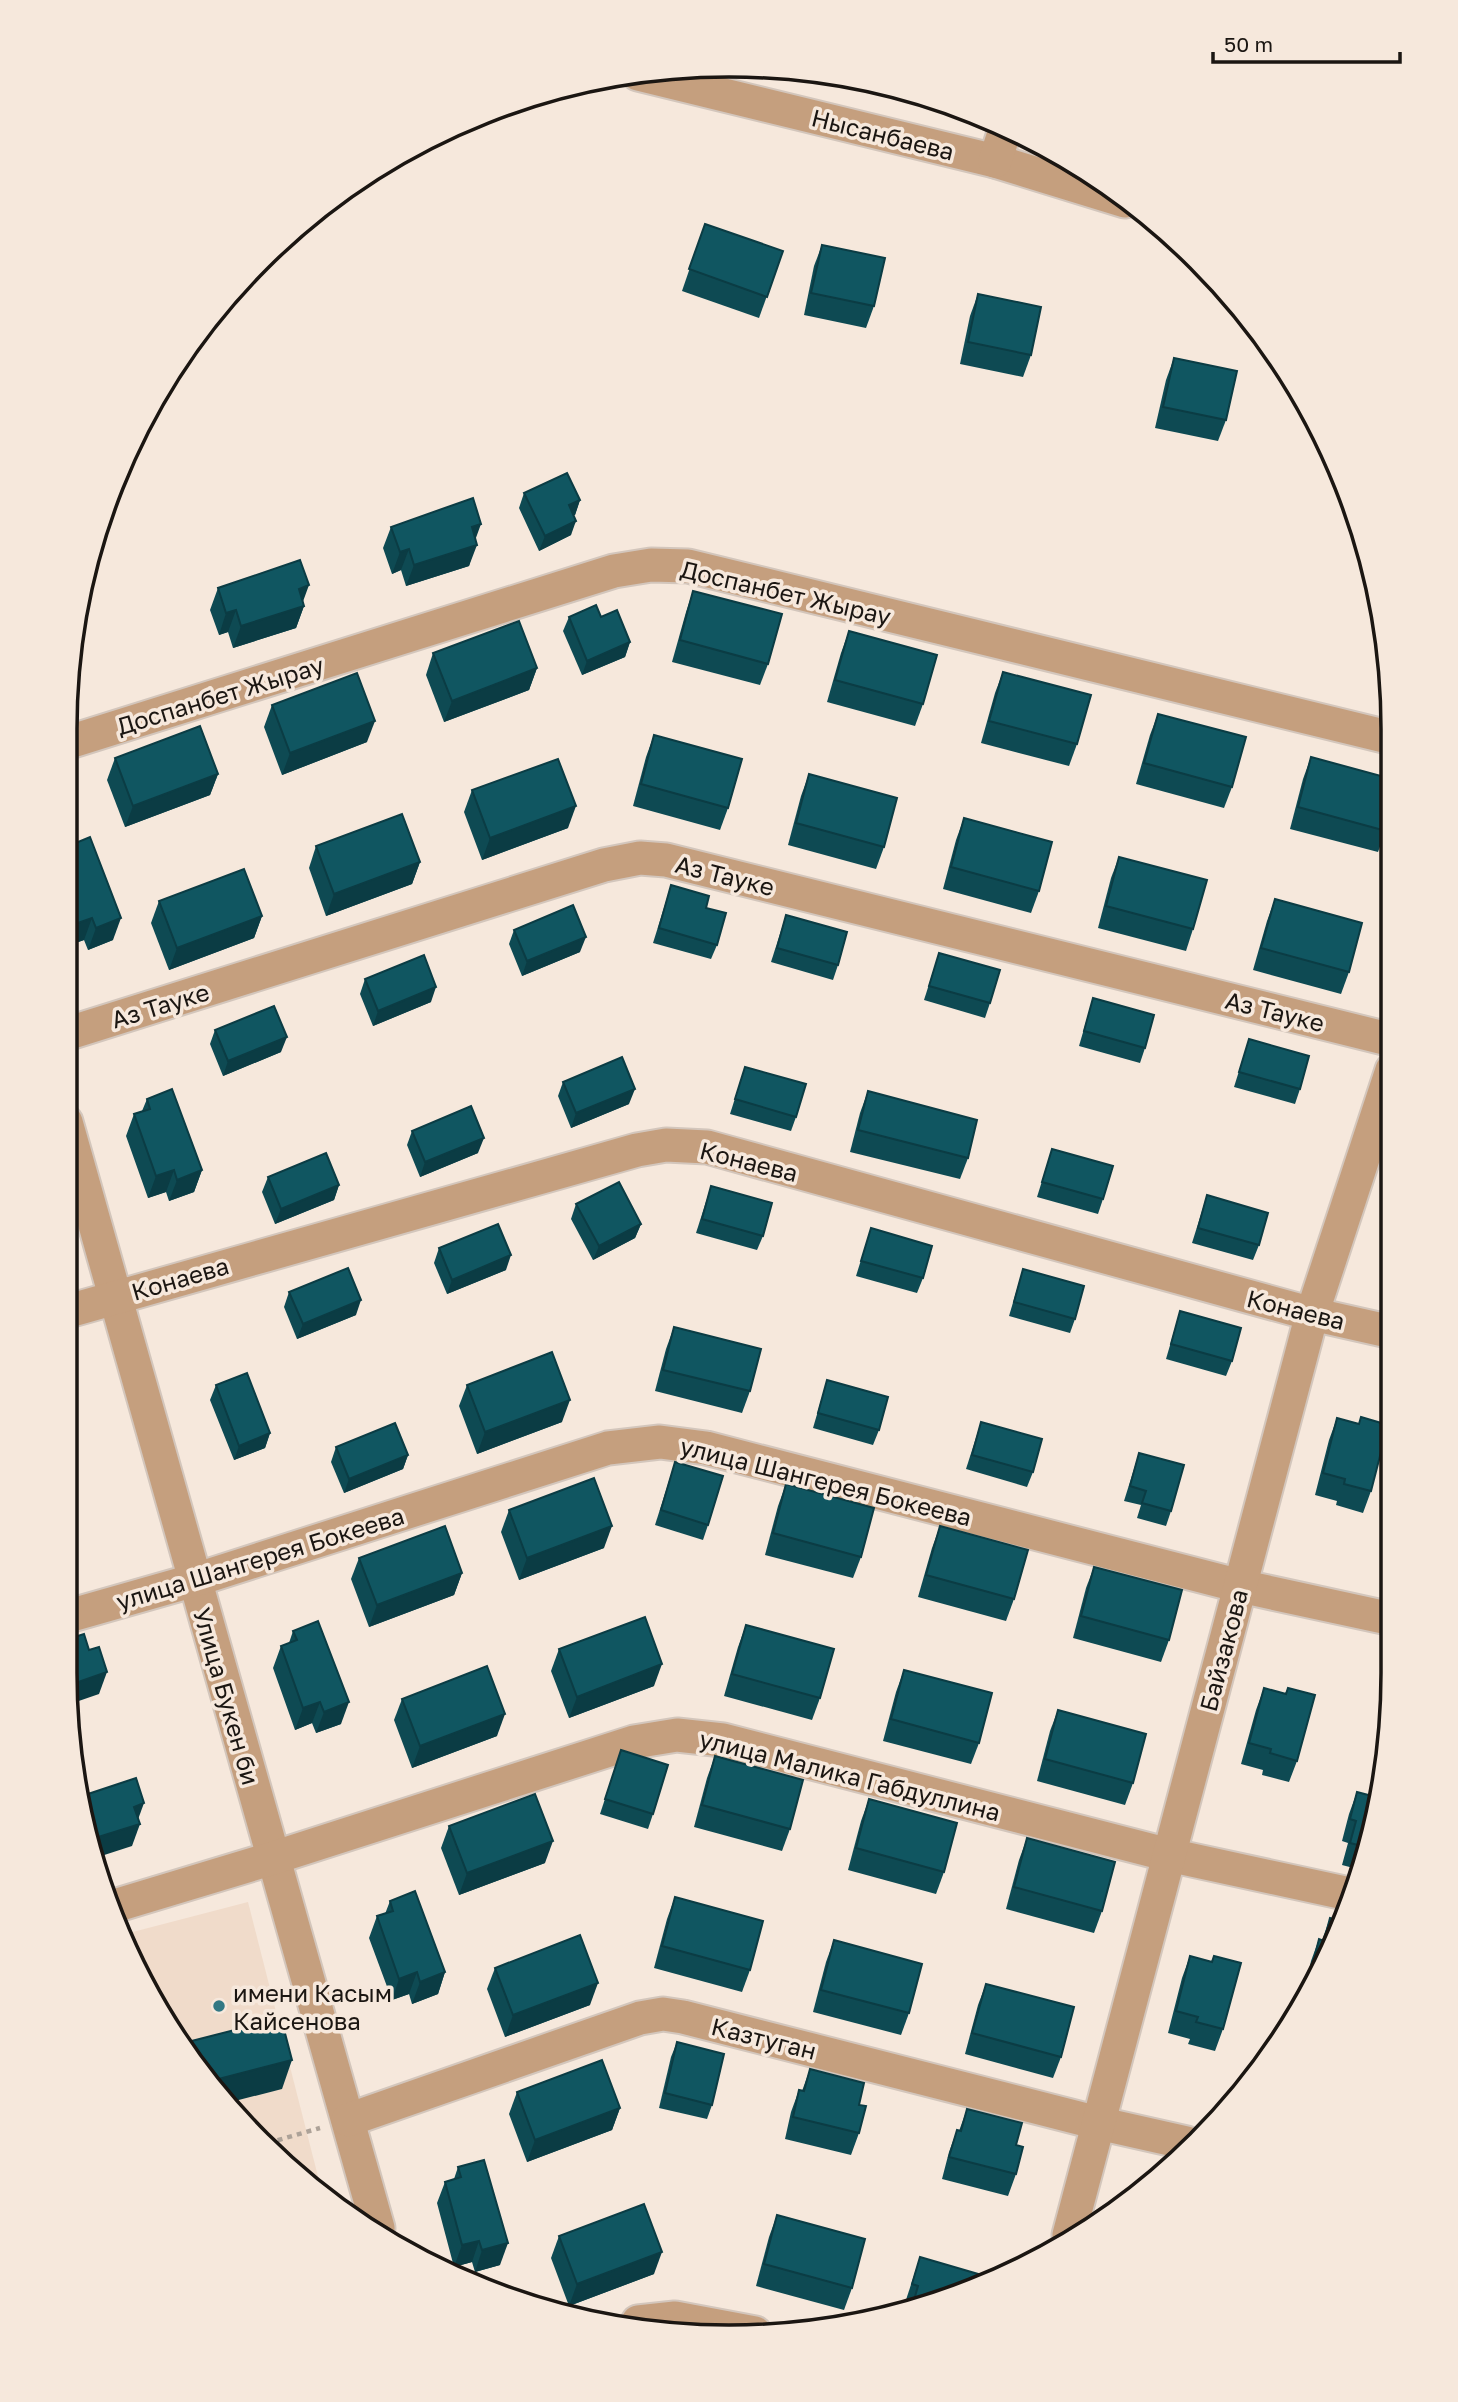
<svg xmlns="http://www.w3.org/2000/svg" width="1458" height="2402" viewBox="0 0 1458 2402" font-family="'Golos Text',sans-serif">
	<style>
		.built { fill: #f0dbca }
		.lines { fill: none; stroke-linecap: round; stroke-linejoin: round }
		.minor-casing { stroke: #d3c6bc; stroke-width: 37 }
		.path { stroke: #ada298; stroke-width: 4.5; stroke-dasharray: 5 5; stroke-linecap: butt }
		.minor { stroke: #c59f7e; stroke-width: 33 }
		.wall { fill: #0e4a53 }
		.shaded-wall { fill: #0b3c44 }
		.building { fill: #105661; stroke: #0b3c44; stroke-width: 2 }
		.poi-dot { fill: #327884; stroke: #f6e8dc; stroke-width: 2.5 }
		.labels { text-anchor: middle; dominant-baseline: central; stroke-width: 7; stroke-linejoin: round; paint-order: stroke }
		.street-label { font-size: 24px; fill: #1b1612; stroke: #f6e8dc }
		.poi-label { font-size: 24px; fill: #1b1612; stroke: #f6e8dc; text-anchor: start }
		.rim { fill: none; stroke: #1b1612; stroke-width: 3.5 }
	</style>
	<rect width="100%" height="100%" fill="#f6e8dc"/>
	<path class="built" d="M248 1902 324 2200 202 2077 125 1934Z"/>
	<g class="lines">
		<g class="minor-casing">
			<g id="minor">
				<path d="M638 74 995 161 1125 201"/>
				<path d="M995 161 1006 127"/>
				<path d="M66 743 614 571 651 565 688 566 1392 738"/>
				<path d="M66 1034 604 865 640 858 666 860 1392 1040"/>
				<path d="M66 1122 378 2228"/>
				<path d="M65 1312 637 1150 666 1145 707 1147 1312 1314 1392 1332"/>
				<path d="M65 1617 195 1580 608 1448 660 1442 706 1448 1240 1586 1392 1619"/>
				<path d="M111 1907 273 1858 634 1742 677 1735 723 1740 1169 1855 1354 1895"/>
				<path d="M348 2120 640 2018 663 2014 683 2017 1098 2123 1187 2143"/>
				<path d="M1069 2235 1312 1314 1392 1070"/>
				<path d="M638 2322 675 2318 755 2333"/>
			</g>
		</g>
		<path class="path" d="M268 2143 320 2128"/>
		<use href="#minor" class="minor"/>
	</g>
	<g class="wall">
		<path d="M705 224 783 251 759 318 682 291Z"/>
		<path d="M822 245 874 306 866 328 804 315 814 266Z"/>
		<path d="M978 294 1031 355 1023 377 960 364 970 316Z"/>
		<path d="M1174 358 1226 420 1218 441 1155 428 1166 380Z"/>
		<path d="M524 493 580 500 575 515H573L571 535 539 551 519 508Z"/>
		<path d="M391 527 476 540 469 566 406 586 401 570 392 574 383 548Z"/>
		<path d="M218 588 303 601 304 606 296 628 233 648 228 632 219 635 210 610Z"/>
		<path d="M693 591 768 664 760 685 672 662 686 612Z"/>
		<path d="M569 617H601L630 642 625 657 582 675 563 631Z"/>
		<path d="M849 631 923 704 915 726 827 702 841 653Z"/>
		<path d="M433 653 537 668 529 690 444 722 426 675Z"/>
		<path d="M1003 672 1077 744 1069 766 981 743 995 693Z"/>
		<path d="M272 705 367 742 282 775 264 727Z"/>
		<path d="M1158 714 1232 787 1224 808 1136 784 1150 735Z"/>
		<path d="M654 735 728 808 720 830 633 806 646 757Z"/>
		<path d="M1311 757 1386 831 1378 852 1290 829 1303 779Z"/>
		<path d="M115 758 218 774 210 795 125 827 107 780Z"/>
		<path d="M809 774 884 847 876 869 788 845 801 796Z"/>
		<path d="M472 790 568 828 482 860 464 812Z"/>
		<path d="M964 818 1039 891 1031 913 943 889 956 840Z"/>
		<path d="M316 846 420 862 412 884 326 916 309 868Z"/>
		<path d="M66 847 113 940 88 950 84 940 67 946 66 943Z"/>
		<path d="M1119 857 1193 929 1186 951 1098 928 1111 878Z"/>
		<path d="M671 885 706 908 717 945 711 959 653 943Z"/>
		<path d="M1275 899 1349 972 1341 994 1253 970 1267 921Z"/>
		<path d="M159 901 262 916 254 938 169 970 151 923Z"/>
		<path d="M786 915 838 965 833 980 771 962Z"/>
		<path d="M514 930 580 952 522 976 509 944Z"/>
		<path d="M939 953 990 1003 985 1018 924 1000Z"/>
		<path d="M365 979 431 1002 373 1026 360 994Z"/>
		<path d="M1093 998 1145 1048 1140 1063 1079 1046Z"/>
		<path d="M215 1030 281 1052 223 1076 210 1044Z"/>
		<path d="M1249 1039 1300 1089 1295 1104 1234 1087Z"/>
		<path d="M745 1067 796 1117 791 1131 730 1114Z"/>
		<path d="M563 1082 629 1104 571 1128 558 1096Z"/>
		<path d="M868 1091 968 1158 960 1179 850 1152 860 1113Z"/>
		<path d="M147 1099 202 1170 194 1192 169 1201 166 1192 148 1198 126 1136 134 1114 142 1111Z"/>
		<path d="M412 1131 478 1153 420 1177 407 1145Z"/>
		<path d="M1052 1149 1103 1199 1098 1214 1037 1197Z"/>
		<path d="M268 1177 339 1185 334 1200 275 1224 262 1192Z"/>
		<path d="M711 1186 763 1236 757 1250 696 1233Z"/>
		<path d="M1207 1195 1259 1245 1253 1260 1192 1243Z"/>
		<path d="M1392 1200V1218L1387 1217Z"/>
		<path d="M576 1204 641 1224 635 1238 593 1260 571 1219Z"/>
		<path d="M871 1228 923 1278 917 1293 856 1276Z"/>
		<path d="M439 1248 506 1270 447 1294 434 1263Z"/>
		<path d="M1023 1269 1075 1319 1070 1333 1009 1316Z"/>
		<path d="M289 1292 356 1315 297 1339 284 1307Z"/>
		<path d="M1180 1311 1232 1361 1226 1376 1166 1359Z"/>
		<path d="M674 1327 750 1391 742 1413 655 1391 666 1349Z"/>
		<path d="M827 1380 879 1430 873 1445 813 1428Z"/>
		<path d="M216 1385 270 1433 265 1448 234 1460 210 1400Z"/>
		<path d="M467 1385 562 1422 477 1454 459 1406Z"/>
		<path d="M1361 1417 1371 1491 1363 1513 1336 1505 1337 1501 1315 1495 1329 1440 1337 1418 1359 1424Z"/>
		<path d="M981 1422 1033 1472 1027 1487 966 1469Z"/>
		<path d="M336 1447 408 1455 403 1469 344 1493 331 1462Z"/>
		<path d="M1139 1453 1171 1511 1166 1526 1137 1518 1141 1505 1124 1501Z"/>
		<path d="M675 1462 708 1525 703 1540 655 1525Z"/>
		<path d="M786 1484 861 1557 853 1578 765 1555 778 1506Z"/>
		<path d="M509 1510 604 1548 519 1580 501 1532Z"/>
		<path d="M940 1526 1014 1599 1006 1621 918 1597 932 1548Z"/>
		<path d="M359 1558 462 1573 454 1595 369 1627 351 1579Z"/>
		<path d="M1094 1567 1169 1640 1161 1662 1073 1638 1086 1588Z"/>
		<path d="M746 1625 820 1698 812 1720 724 1696 738 1647Z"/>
		<path d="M293 1631 341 1724 316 1733 312 1723 295 1730 273 1668 281 1646 289 1643Z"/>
		<path d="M559 1649 654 1686 569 1718 551 1671Z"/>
		<path d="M904 1670 979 1743 971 1764 883 1741 896 1692Z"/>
		<path d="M1392 1675V1717L1391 1719 1380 1716 1387 1689Z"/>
		<path d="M1264 1688 1285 1694 1288 1688 1297 1761 1289 1782 1262 1775 1263 1770 1241 1764 1256 1710Z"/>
		<path d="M402 1699 497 1736 412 1768 394 1720Z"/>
		<path d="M1058 1710 1133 1783 1125 1805 1037 1781 1050 1731Z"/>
		<path d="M621 1750 653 1814 648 1829 600 1814Z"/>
		<path d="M715 1756 790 1829 782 1851 694 1827 707 1778Z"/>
		<path d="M1357 1792 1376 1797 1361 1870 1342 1865 1348 1843 1342 1841 1349 1814Z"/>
		<path d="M869 1799 944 1872 936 1894 848 1870 861 1821Z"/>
		<path d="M449 1826 545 1863 459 1895 441 1848Z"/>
		<path d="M1027 1838 1102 1911 1094 1933 1006 1909 1019 1860Z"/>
		<path d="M675 1897 750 1970 742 1992 654 1968 667 1919Z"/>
		<path d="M390 1901 445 1972 438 1994 412 2004 409 1994 392 2000 369 1938 377 1916 385 1914Z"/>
		<path d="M1330 1918 1341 1921 1307 1989 1305 1988 1311 1961 1319 1939 1322 1940Z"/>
		<path d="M834 1940 909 2013 901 2035 813 2012 826 1962Z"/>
		<path d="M1190 1956 1223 2029 1215 2051 1188 2044 1190 2039 1168 2033 1182 1978Z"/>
		<path d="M495 1968 590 2005 505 2037 487 1989Z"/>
		<path d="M986 1984 1061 2057 1053 2078 965 2054 978 2005Z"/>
		<path d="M677 2042 712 2105 707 2119 659 2108 671 2057Z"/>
		<path d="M810 2069 859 2105V2133L851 2155 785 2139 791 2112 799 2090 802 2091Z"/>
		<path d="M517 2092 620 2108 612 2130 527 2162 509 2114Z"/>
		<path d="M967 2109 1016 2145V2174L1008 2196 942 2179 949 2152 957 2130 959 2131Z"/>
		<path d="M458 2167 500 2265 475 2272 472 2262 454 2267 437 2203 445 2182 454 2179Z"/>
		<path d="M777 2215 852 2288 844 2310 756 2286 769 2237Z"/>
		<path d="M559 2236 654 2274 569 2306 551 2258Z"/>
		<path d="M920 2257 942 2302 909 2307 904 2306Z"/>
	</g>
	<g class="shaded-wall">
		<path d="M580 500 575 515 563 520 569 505Z"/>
		<path d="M576 521 571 535 539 551 545 536Z"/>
		<path d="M481 524 473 546 477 545 469 566 406 586 414 565 472 527Z"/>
		<path d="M409 549 401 570 392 574 400 552Z"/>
		<path d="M309 585 301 607 304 606 296 628 233 648 241 626 299 589Z"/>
		<path d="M236 610 228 632 219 635 226 613Z"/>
		<path d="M630 642 625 657 582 675 587 661Z"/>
		<path d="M537 668 529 690 444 722 452 701Z"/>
		<path d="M375 721 367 742 282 775 290 753Z"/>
		<path d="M218 774 210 795 125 827 133 806Z"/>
		<path d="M576 806 568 828 482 860 490 838Z"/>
		<path d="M420 862 412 884 326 916 334 894Z"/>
		<path d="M262 916 254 938 169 970 177 948Z"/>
		<path d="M92 918 84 940 67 946 75 924Z"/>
		<path d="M121 918 113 940 88 950 96 928Z"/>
		<path d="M586 937 580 952 522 976 527 961Z"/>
		<path d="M436 987 431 1002 373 1026 378 1011Z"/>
		<path d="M287 1037 281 1052 223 1076 228 1061Z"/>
		<path d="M635 1089 629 1104 571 1128 576 1113Z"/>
		<path d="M484 1138 478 1153 420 1177 425 1162Z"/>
		<path d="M174 1170 166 1192 148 1198 156 1176Z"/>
		<path d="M202 1170 194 1192 169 1201 177 1180Z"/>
		<path d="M339 1185 334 1200 275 1224 281 1209Z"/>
		<path d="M641 1224 635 1238 593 1260 599 1246Z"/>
		<path d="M511 1255 506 1270 447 1294 452 1280Z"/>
		<path d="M361 1300 356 1315 297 1339 303 1324Z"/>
		<path d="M570 1400 562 1422 477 1454 485 1432Z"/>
		<path d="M270 1433 265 1448 234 1460 239 1446Z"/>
		<path d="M408 1455 403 1469 344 1493 349 1479Z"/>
		<path d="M612 1526 604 1548 519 1580 527 1558Z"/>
		<path d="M462 1573 454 1595 369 1627 377 1605Z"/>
		<path d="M662 1664 654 1686 569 1718 577 1697Z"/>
		<path d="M107 1672 99 1694 70 1704 67 1686Z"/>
		<path d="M320 1702 312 1723 295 1730 303 1708Z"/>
		<path d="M349 1702 341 1724 316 1733 324 1712Z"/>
		<path d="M505 1714 497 1736 412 1768 420 1746Z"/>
		<path d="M144 1803 136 1825 134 1807Z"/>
		<path d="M140 1824 132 1846 95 1858 92 1839Z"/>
		<path d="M553 1841 545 1863 459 1895 467 1873Z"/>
		<path d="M417 1972 409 1994 392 2000 399 1979Z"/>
		<path d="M445 1972 438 1994 412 2004 420 1982Z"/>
		<path d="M598 1983 590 2005 505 2037 513 2015Z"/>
		<path d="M292 2060 282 2089 227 2103 207 2082Z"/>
		<path d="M620 2108 612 2130 527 2162 535 2140Z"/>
		<path d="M479 2241 472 2262 454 2267 462 2245Z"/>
		<path d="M508 2243 500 2265 475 2272 482 2250Z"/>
		<path d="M662 2252 654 2274 569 2306 577 2284Z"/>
	</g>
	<g class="building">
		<path d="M705 224 783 251 767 297 689 269Z"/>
		<path d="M822 245 885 258 874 306 811 293Z"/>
		<path d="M978 294 1041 307 1031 355 968 342Z"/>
		<path d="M1174 358 1237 371 1226 420 1163 407Z"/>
		<path d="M567 473 580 500 569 505 576 521 545 536 524 493Z"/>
		<path d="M473 498 481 524 472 527 477 545 414 565 409 549 400 552 391 527Z"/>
		<path d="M300 560 309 585 299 589 304 606 241 626 236 610 226 613 218 588Z"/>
		<path d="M693 591 782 614 768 664 680 640Z"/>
		<path d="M596 605 601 617 617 610 630 642 587 661 569 617Z"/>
		<path d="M519 621 537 668 452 701 433 653Z"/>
		<path d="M849 631 937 655 923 704 835 680Z"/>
		<path d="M1003 672 1091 695 1077 744 989 721Z"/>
		<path d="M357 673 375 721 290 753 272 705Z"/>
		<path d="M1158 714 1246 737 1232 787 1144 763Z"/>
		<path d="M200 726 218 774 133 806 115 758Z"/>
		<path d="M654 735 742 759 728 808 641 784Z"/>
		<path d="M1311 757 1392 779V809L1386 831 1298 807Z"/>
		<path d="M558 759 576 806 490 838 472 790Z"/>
		<path d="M809 774 897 798 884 847 796 823Z"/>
		<path d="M402 814 420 862 334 894 316 846Z"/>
		<path d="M964 818 1052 842 1039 891 951 867Z"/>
		<path d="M90 837 121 918 96 928 92 918 75 924 66 899V857L69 856 66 850V847Z"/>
		<path d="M1119 857 1207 880 1193 929 1106 906Z"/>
		<path d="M244 869 262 916 177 948 159 901Z"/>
		<path d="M671 885 709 896 706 908 726 913 717 945 659 928Z"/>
		<path d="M1275 899 1362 923 1349 972 1261 948Z"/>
		<path d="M573 905 586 937 527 961 514 930Z"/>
		<path d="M786 915 847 932 838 965 777 948Z"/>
		<path d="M939 953 1000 970 990 1003 929 986Z"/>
		<path d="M424 955 436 987 378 1011 365 979Z"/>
		<path d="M1093 998 1154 1015 1145 1048 1084 1031Z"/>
		<path d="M274 1006 287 1037 228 1061 215 1030Z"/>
		<path d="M1249 1039 1309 1056 1300 1089 1239 1072Z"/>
		<path d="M622 1057 635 1089 576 1113 563 1082Z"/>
		<path d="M745 1067 806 1084 796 1117 735 1099Z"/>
		<path d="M172 1089 202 1170 177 1180 174 1170 156 1176 134 1114 150 1109 147 1099Z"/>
		<path d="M868 1091 977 1120 968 1158 858 1130Z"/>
		<path d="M471 1106 484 1138 425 1162 412 1131Z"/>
		<path d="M1052 1149 1113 1166 1103 1199 1042 1182Z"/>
		<path d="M326 1153 339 1185 281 1209 268 1177Z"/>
		<path d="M619 1182 641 1224 599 1246 576 1204Z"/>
		<path d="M711 1186 772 1203 763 1236 702 1219Z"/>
		<path d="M1207 1195 1268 1213 1259 1245 1198 1228Z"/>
		<path d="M498 1224 511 1255 452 1280 439 1248Z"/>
		<path d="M871 1228 932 1246 923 1278 861 1261Z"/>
		<path d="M348 1268 361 1300 303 1324 289 1292Z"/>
		<path d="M1023 1269 1084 1286 1075 1319 1014 1302Z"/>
		<path d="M1180 1311 1241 1328 1232 1361 1171 1344Z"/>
		<path d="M674 1327 761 1349 750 1391 663 1370Z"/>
		<path d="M552 1352 570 1400 485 1432 467 1385Z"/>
		<path d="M247 1373 270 1433 239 1446 216 1385Z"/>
		<path d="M827 1380 888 1397 879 1430 818 1413Z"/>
		<path d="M1361 1417 1388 1425 1371 1491 1344 1484 1345 1479 1323 1473 1337 1418 1359 1424Z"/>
		<path d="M981 1422 1042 1439 1033 1472 972 1455Z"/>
		<path d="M395 1423 408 1455 349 1479 336 1447Z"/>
		<path d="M1139 1453 1184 1465 1171 1511 1142 1503 1146 1491 1130 1486Z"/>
		<path d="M675 1462 723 1476 708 1525 661 1510Z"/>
		<path d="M594 1478 612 1526 527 1558 509 1510Z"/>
		<path d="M786 1484 874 1508 861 1557 773 1533Z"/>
		<path d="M445 1526 462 1573 377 1605 359 1558Z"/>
		<path d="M940 1526 1028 1550 1014 1599 926 1575Z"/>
		<path d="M1094 1567 1182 1590 1169 1640 1081 1616Z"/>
		<path d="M645 1617 662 1664 577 1697 559 1649Z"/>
		<path d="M318 1621 349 1702 324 1712 320 1702 303 1708 281 1646 297 1640 293 1631Z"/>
		<path d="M746 1625 834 1649 820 1698 732 1674Z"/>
		<path d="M84 1634 89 1650 99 1647 107 1672 67 1686 65 1673V1640Z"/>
		<path d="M487 1666 505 1714 420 1746 402 1699Z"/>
		<path d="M904 1670 992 1693 979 1743 891 1719Z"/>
		<path d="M1392 1679V1696L1388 1695Z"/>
		<path d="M1264 1688 1286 1694 1288 1688 1315 1695 1297 1761 1270 1753 1271 1749 1249 1743Z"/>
		<path d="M1058 1710 1146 1734 1133 1783 1045 1759Z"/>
		<path d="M621 1750 668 1765 653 1814 605 1799Z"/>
		<path d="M715 1756 803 1780 790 1829 702 1805Z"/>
		<path d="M136 1778 144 1803 134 1807 140 1824 92 1839 85 1795Z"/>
		<path d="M1357 1792 1376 1797 1366 1847 1350 1843 1356 1821 1350 1819Z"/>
		<path d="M535 1794 553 1841 467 1873 449 1826Z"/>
		<path d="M869 1799 957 1823 944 1872 856 1848Z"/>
		<path d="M1027 1838 1115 1862 1102 1911 1014 1887Z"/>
		<path d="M415 1891 445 1972 420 1982 417 1972 399 1979 377 1916 393 1911 390 1901Z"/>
		<path d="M675 1897 763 1921 750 1970 662 1946Z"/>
		<path d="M1330 1918 1341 1921 1318 1968 1312 1967 1319 1939 1324 1941Z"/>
		<path d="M580 1935 598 1983 513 2015 495 1968Z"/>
		<path d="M834 1940 922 1964 909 2013 821 1990Z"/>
		<path d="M1190 1956 1212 1962 1214 1956 1241 1963 1223 2029 1196 2022 1198 2017 1176 2011Z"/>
		<path d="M986 1984 1074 2007 1061 2057 972 2033Z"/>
		<path d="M281 2018 292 2060 207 2082 202 2077 184 2043Z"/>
		<path d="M677 2042 724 2054 712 2105 665 2093Z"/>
		<path d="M602 2060 620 2108 535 2140 517 2092Z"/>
		<path d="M810 2069 864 2083 859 2105 866 2106 859 2133 793 2117 799 2090 804 2091Z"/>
		<path d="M967 2109 1022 2123 1016 2145 1023 2147 1016 2174 949 2157 957 2130 961 2131Z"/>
		<path d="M484 2160 508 2243 482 2250 479 2241 462 2245 445 2182 461 2177 458 2167Z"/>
		<path d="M644 2204 662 2252 577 2284 559 2236Z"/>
		<path d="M777 2215 865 2239 852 2288 764 2264Z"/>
		<path d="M920 2257 985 2276 984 2280 942 2302 912 2307 918 2286 912 2284Z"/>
	</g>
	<circle class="poi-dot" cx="219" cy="2006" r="7"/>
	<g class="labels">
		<g class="street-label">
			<text transform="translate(883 134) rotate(14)">Нысанбаева</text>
			<text transform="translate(786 592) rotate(13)">Доспанбет Жырау</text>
			<text transform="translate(220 695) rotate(-17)">Доспанбет Жырау</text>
			<text transform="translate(725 875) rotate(14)">Аз Тауке</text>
			<text transform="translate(160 1005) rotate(-17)">Аз Тауке</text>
			<text transform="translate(1275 1011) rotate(14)">Аз Тауке</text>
			<text transform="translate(749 1161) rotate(14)">Конаева</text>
			<text transform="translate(180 1278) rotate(-16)">Конаева</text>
			<text transform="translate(1296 1309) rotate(14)">Конаева</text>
			<text transform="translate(826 1481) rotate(14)">улица Шангерея Бокеева</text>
			<text transform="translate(260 1558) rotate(-17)">улица Шангерея Бокеева</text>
			<text transform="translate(1223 1650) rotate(-75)">Байзакова</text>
			<text transform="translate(227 1696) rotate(74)">Улица Букен би</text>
			<text transform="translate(850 1775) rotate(14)">улица Малика Габдуллина</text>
			<text transform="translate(764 2038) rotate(14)">Казтуган</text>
		</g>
		<g class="poi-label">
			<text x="233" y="1992">имени Касым<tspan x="233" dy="28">Кайсенова</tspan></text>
		</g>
	</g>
	<path d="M0 0H1458V2402H0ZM729 77H729A652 652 0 0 1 1381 729V1673A652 652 0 0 1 729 2325H729A652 652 0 0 1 77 1673V729A652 652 0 0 1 729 77Z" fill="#f6e8dc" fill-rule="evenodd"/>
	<path class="rim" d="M729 77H729A652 652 0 0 1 1381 729V1673A652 652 0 0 1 729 2325H729A652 652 0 0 1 77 1673V729A652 652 0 0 1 729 77Z"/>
	<path d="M1213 52v10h187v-10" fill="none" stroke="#1b1612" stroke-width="3.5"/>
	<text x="1224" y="52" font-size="21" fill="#1b1612" stroke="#f6e8dc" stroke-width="5" paint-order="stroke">50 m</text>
</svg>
